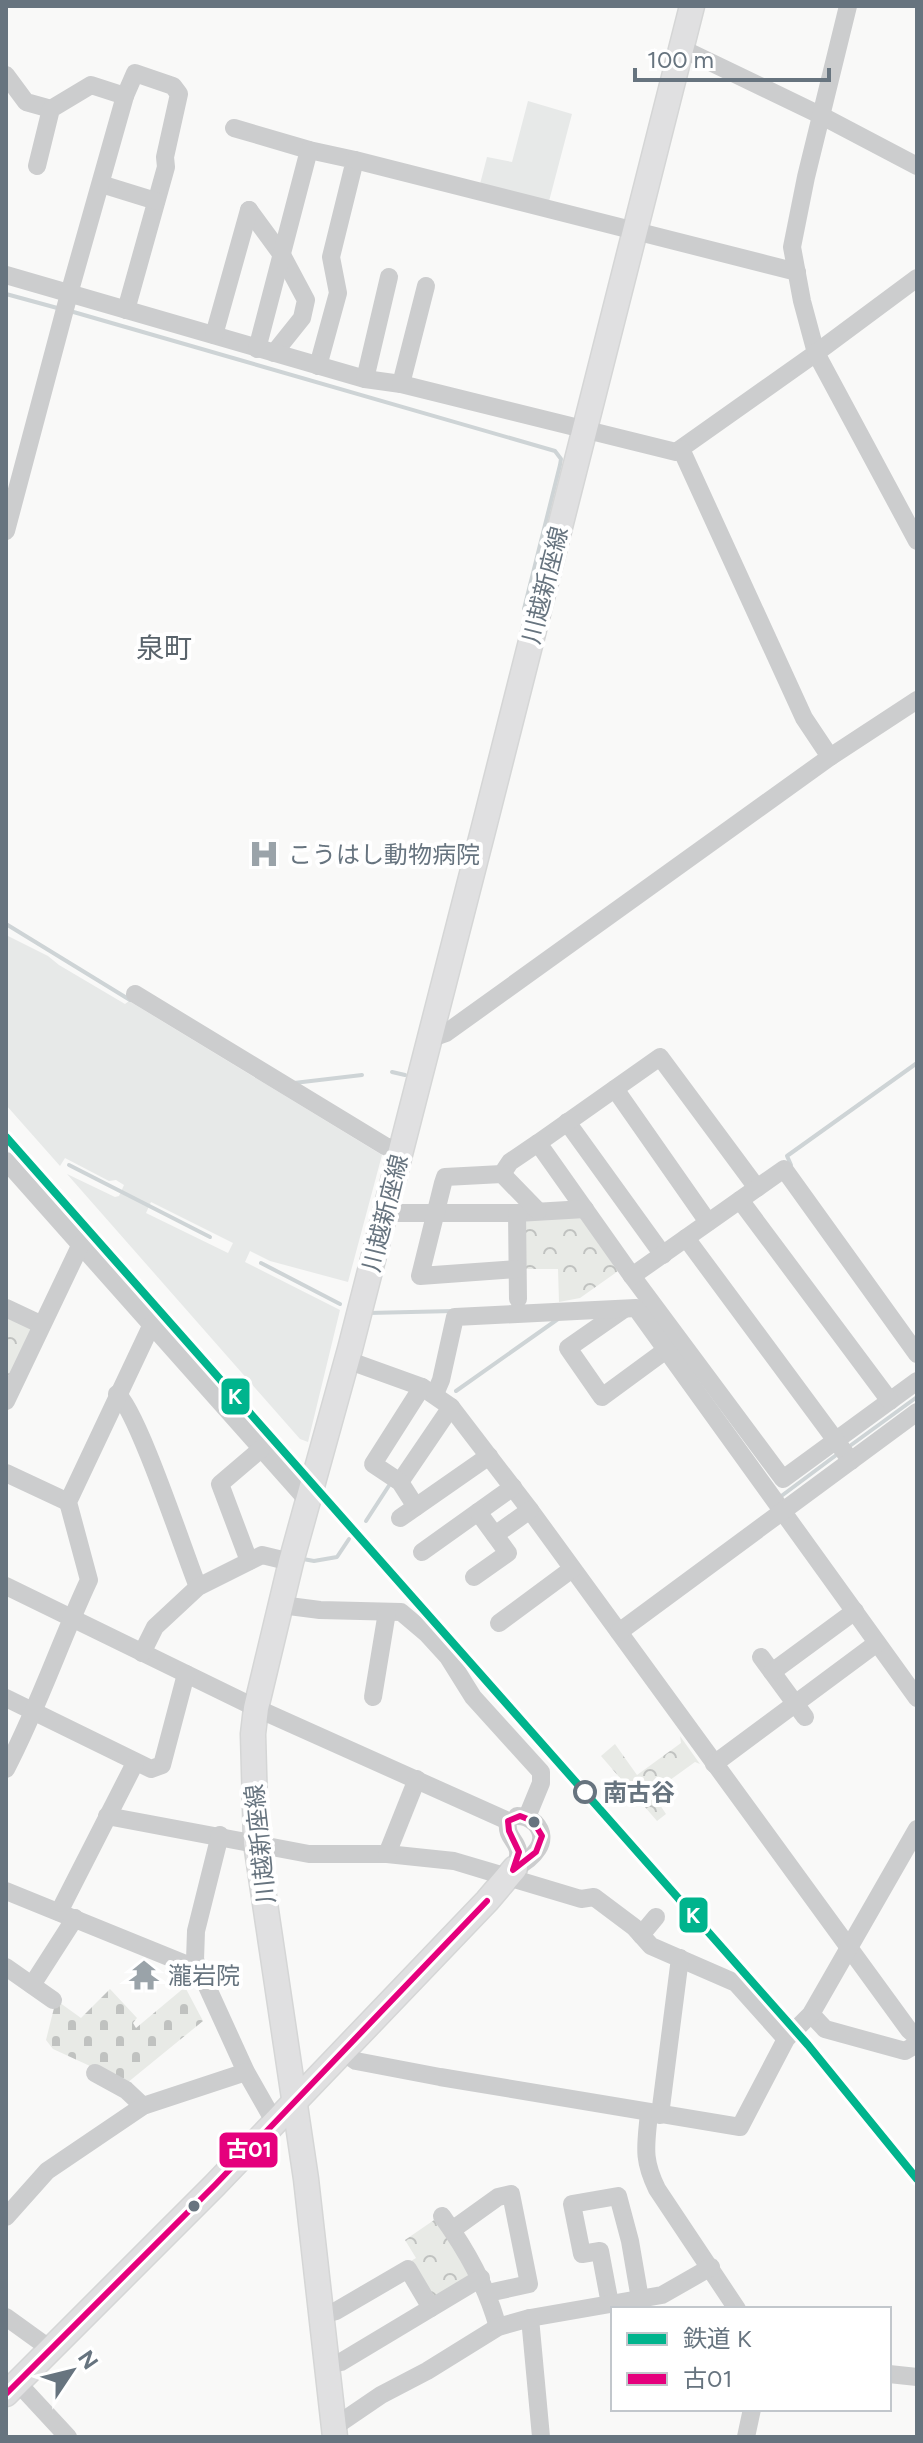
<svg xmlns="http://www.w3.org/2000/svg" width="923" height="2443" viewBox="0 0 923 2443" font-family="Figtree,'Noto Sans JP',sans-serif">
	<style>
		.built { fill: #e7e9e8; fill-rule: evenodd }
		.cemetery { fill: url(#cemetery-stones) }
		.park { fill: url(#park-crowns) }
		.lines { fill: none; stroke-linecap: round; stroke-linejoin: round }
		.stream { stroke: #ced4d6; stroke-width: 4 }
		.major-casing { stroke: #d5d6d6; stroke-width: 27 }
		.minor { stroke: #cccdce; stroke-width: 18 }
		.major { stroke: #e0e0e1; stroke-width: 24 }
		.bus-1-casing { stroke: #fff; stroke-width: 12 }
		.bus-1 { stroke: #e5007d; stroke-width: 6 }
		.rail-1-casing { stroke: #fff; stroke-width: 14 }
		.rail-1 { stroke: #00b48d; stroke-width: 8 }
		.stop-dot { fill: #fff; stroke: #67747f; stroke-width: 4 }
		.bus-dot { fill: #67747f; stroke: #fff; stroke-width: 3 }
		.labels { text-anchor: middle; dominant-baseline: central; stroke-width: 8; stroke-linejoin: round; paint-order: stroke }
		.street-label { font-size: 24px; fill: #67747f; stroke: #fff }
		.poi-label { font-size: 24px; fill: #67747f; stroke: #fff; text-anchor: start }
		.stop-label { font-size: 24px; font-weight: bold; fill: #67747f; stroke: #fff; text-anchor: start }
		.quarter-label { font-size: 28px; fill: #59636b; stroke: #fff }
		.line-badge { stroke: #fff; stroke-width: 3 }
		.badge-label { font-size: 22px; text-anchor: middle; font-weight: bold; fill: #fff }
	</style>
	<defs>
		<pattern id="cemetery-stones" width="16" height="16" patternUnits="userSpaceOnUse" patternTransform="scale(2)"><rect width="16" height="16" fill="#e8eae6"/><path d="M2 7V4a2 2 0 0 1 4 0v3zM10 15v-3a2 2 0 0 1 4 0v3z" fill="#c0c2c0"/></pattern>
		<pattern id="park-crowns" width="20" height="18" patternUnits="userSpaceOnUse" patternTransform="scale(2)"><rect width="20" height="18" fill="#e8eae6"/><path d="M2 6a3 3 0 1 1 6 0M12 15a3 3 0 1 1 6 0" fill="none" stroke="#c0c2c0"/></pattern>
	</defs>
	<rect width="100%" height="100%" fill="#f9f9f8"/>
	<g class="built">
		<path d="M528 101 572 114 548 205 480 184 487 157 512 162Z"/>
		<path d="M6 935 48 956 59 965 125 1004 129 1001 382 1155 348 1282 270 1261 250 1251 245 1262 340 1310 308 1442 300 1439 67 1174 115 1197 119 1196 124 1185 116 1180 109 1181 65 1158 60 1166 6 1105ZM151 1202 233 1243 228 1253 146 1213Z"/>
	</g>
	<path class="cemetery" d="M185 1987 203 2021 127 2083 53 2049 46 2040 56 2000 81 2018 110 1989 137 2018 133 2023 136 2028Z"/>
	<g class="park">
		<path d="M580 1215 621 1269 580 1298 559 1302 558 1269H523L525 1218Z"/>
		<path d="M6 1314 30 1326 32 1331 6 1387Z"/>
		<path d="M680 1736 700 1764 695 1762 652 1793 666 1814 657 1821 601 1756 615 1744 637 1775 681 1743Z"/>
		<path d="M437 2218 473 2274 432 2298 411 2261 416 2258 405 2240Z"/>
	</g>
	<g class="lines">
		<g class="stream">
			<path d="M6 294 61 309"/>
			<path d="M70 311 555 451 561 459 560 465 524 609"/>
			<path d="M6 924 130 1000"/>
			<path d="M392 1072 405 1075"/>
			<path d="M294 1083 362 1075"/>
			<path d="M69 1165 210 1237"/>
			<path d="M791 1165 787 1156 917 1063"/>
			<path d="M261 1263 340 1304"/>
			<path d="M368 1313 454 1311"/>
			<path d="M456 1391 558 1319"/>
			<path d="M847 1448 917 1397"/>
			<path d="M780 1497 839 1453"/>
			<path d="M366 1521 390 1484"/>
			<path d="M303 1559 314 1561 337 1557 349 1539"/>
		</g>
		<g class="major-casing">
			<g id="major">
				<path d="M6 2394 215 2185 487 1901 515 1868"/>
				<path d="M335 2437 306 2179 256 1843 253 1734 256 1708 291 1562 350 1349 485 823 692 6"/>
			</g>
		</g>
		<g class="minor">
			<path d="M681 48 822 116 917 166"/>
			<path d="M6 75 26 102 51 109"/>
			<path d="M125 96 135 73 173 86 179 94 165 157 166 167 126 310"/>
			<path d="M234 128 309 150 355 160 331 257 338 293 318 366"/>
			<path d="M355 160 797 272"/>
			<path d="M101 184 156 201"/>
			<path d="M249 210 282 255 306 300 302 318 274 353"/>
			<path d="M6 275 365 379 401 384 676 452 816 353 802 301 792 247 806 177 848 6"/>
			<path d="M917 278 816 353 917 541"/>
			<path d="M214 335 249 210"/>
			<path d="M257 349 309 150"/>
			<path d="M365 379 389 277"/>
			<path d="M401 384 426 286"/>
			<path d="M6 531 69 294 125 96 91 85 51 109 37 166"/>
			<path d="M830 757 917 700"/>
			<path d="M135 994 385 1146 401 1152"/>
			<path d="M429 1039 446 1033 830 757 804 718 681 449"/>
			<path d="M615 1089 708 1222"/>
			<path d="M567 1122 663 1255"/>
			<path d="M6 1161 308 1501"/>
			<path d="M502 1174 510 1162 538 1143"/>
			<path d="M757 1188 660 1057 538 1143 632 1276 783 1479 917 1381"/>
			<path d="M740 1200 890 1401"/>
			<path d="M385 1213H517L585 1209"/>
			<path d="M517 1213 518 1299"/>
			<path d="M686 1238 851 1461"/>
			<path d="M517 1269 420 1276 443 1183 445 1177 502 1174 538 1211"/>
			<path d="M632 1276 784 1169 917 1354"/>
			<path d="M6 1308 40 1324"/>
			<path d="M624 1309 568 1348 602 1397 666 1350"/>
			<path d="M347 1360 422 1387 451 1407 530 1510 909 2030 917 2037"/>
			<path d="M117 1394C137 1409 185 1555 198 1587"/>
			<path d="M435 1394 441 1380 455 1317 636 1308 917 1698"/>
			<path d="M6 1401 81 1244"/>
			<path d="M6 1473 68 1502"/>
			<path d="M400 1482 451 1407"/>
			<path d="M416 1507 400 1482 373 1464 422 1387"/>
			<path d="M400 1518 489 1456"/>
			<path d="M495 1535 530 1510"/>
			<path d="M422 1552 513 1487"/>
			<path d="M249 1561 220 1484 261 1449"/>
			<path d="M474 1577 508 1553 478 1512"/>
			<path d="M6 1586 256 1708 508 1821"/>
			<path d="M281 1605 320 1610 401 1612 427 1634 448 1657 473 1697 541 1772V1783L527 1817"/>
			<path d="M499 1623 572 1569"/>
			<path d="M619 1632 917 1412"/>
			<path d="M142 1653 155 1627 198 1587 262 1555 291 1562"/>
			<path d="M761 1657 805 1717"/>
			<path d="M772 1672 855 1611"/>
			<path d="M373 1697 387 1612"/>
			<path d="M6 1698 151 1769 162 1765 186 1674"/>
			<path d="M714 1764 877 1643"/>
			<path d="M6 1769C38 1708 60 1642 89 1580L68 1502 152 1324"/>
			<path d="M107 1816 309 1854H387L454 1861 581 1899 594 1897 634 1927 651 1946 736 1983 786 2039"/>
			<path d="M508 1821C505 1844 526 1839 515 1868"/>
			<path d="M220 1835 196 1931 195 1960 246 2072 275 2123"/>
			<path d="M387 1854 417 1779"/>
			<path d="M515 1868C532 1859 552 1841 535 1823 529 1818 525 1816 517 1816"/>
			<path d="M6 1891 198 1969"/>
			<path d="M59 1912 135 1763"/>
			<path d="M641 1935 656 1917"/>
			<path d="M6 1967 53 2000"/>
			<path d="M32 1985 75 1918"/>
			<path d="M811 2014 825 2029 905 2051 917 2044"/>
			<path d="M343 2052 356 2061 440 2077 740 2127 786 2039 811 2014 917 1829"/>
			<path d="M95 2073 126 2090 143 2106"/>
			<path d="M649 2113C646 2146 642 2158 657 2189L737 2309"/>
			<path d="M660 2115 680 1958"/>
			<path d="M442 2216C467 2251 486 2285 498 2327"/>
			<path d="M6 2217 47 2171 143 2106 246 2072"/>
			<path d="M452 2230 498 2197 511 2194 529 2284 488 2293"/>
			<path d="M610 2304 600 2251 582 2254 572 2204 618 2196 630 2241 640 2299"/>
			<path d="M321 2315 336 2311 408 2269 431 2308"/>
			<path d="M6 2317 49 2348"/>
			<path d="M530 2318 541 2437"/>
			<path d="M327 2365 341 2362 481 2278"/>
			<path d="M889 2374 917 2377"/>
			<path d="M17 2382 68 2437"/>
			<path d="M334 2427 381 2395 427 2371 498 2327 530 2318 662 2295 711 2267"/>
			<path d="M746 2437 752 2409"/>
		</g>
		<use href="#major" class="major"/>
		<g class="bus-1-casing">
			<g id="bus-1">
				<path d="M520 1816 533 1821 542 1836 536 1852 513 1870 519 1852 509 1831 508 1821Z"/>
				<path d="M6 2394 215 2185 487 1901"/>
			</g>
		</g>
		<use href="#bus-1" class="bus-1"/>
		<g class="rail-1-casing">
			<path id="rail-1" d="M6 1137 808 2045 917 2179"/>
		</g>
		<use href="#rail-1" class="rail-1"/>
	</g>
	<defs>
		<g id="hospital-bare" transform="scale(2.4)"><path d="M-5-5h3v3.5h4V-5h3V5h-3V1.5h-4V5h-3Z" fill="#9aa3a9" stroke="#fff" stroke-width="2.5" paint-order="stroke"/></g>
		<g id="temple-bare" transform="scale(2.4)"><path d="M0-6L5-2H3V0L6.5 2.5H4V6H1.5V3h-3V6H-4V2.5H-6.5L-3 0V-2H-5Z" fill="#9aa3a9" stroke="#fff" stroke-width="2.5" paint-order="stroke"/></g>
	</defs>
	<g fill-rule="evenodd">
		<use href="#hospital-bare" x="264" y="854"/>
		<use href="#temple-bare" x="144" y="1975"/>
	</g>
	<circle class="stop-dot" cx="585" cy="1792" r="10"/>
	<g class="bus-dot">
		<circle cx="534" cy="1822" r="7"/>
		<circle cx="194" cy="2206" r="7"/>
	</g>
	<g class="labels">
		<g class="street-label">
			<text transform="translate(545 585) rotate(-76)">川越新座線</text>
			<text transform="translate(385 1213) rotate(-76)">川越新座線</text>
			<text transform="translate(260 1844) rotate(-96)">川越新座線</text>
		</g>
		<g class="poi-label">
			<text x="288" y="854">こうはし動物病院</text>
			<text x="168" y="1975">瀧岩院</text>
		</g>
		<g class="stop-label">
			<text x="603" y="1792">南古谷</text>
		</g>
		<g class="quarter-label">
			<text x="164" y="648">泉町</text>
		</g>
	</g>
	<g class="line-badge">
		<rect x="220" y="1377" width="31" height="39" rx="8" fill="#00b48d"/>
		<rect x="678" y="1896" width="31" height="38" rx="8" fill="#00b48d"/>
		<rect x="218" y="2131" width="61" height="38" rx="8" fill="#e5007d"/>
	</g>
	<g class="badge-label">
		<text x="235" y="1404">K</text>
		<text x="693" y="1923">K</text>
		<text x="249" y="2157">古01</text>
	</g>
	<rect width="923" height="2443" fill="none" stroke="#67747f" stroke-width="16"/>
	<rect x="611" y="2307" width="280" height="104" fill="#ffffff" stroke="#c2c7cc" stroke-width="2"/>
	<rect x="627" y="2333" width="40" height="12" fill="#00b48d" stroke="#c2c7cc" stroke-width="2"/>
	<text x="683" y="2347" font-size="24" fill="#67747f">鉄道 K</text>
	<rect x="627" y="2373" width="40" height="12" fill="#e5007d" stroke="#c2c7cc" stroke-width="2"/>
	<text x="683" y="2387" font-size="24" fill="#67747f">古01</text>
	<g transform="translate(72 2371) rotate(55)" stroke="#ffffff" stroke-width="6" paint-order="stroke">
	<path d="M0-6L14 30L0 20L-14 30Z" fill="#67747f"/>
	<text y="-12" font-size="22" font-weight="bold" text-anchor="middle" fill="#67747f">N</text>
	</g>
	<path d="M635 68v12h194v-12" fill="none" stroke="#67747f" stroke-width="4"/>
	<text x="647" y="68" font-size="24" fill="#67747f" stroke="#ffffff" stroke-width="6" paint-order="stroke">100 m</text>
</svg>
